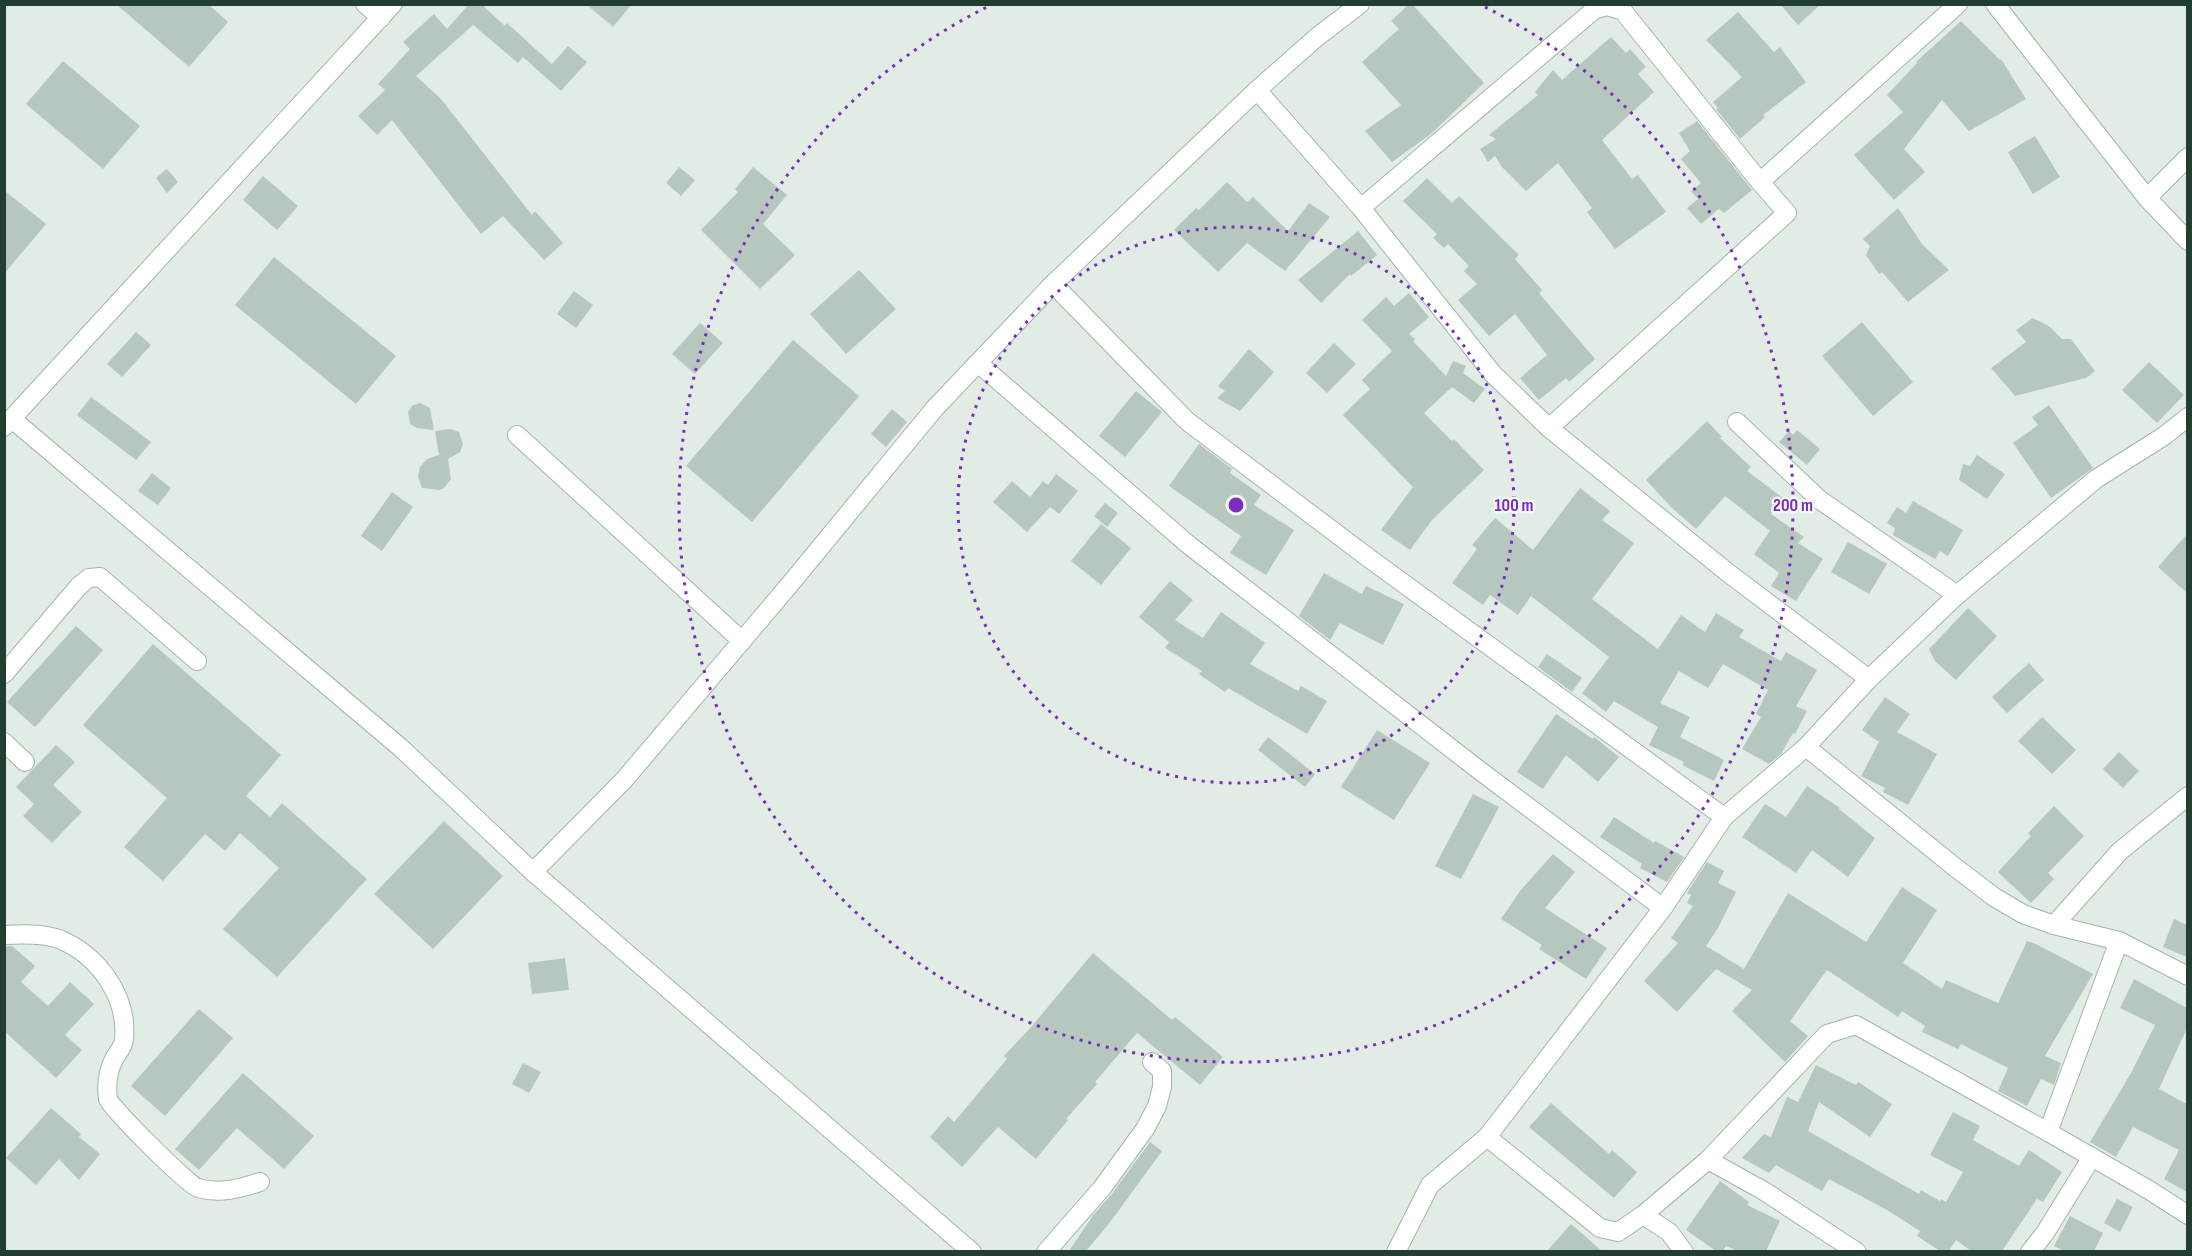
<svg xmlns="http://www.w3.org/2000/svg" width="2192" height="1256" viewBox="0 0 2192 1256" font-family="'Sofia Sans Condensed',sans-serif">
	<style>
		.building { fill: #b6c7be }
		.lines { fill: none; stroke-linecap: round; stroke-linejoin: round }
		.minor-casing { stroke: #a4b4ab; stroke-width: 20 }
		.minor { stroke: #fff; stroke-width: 18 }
		.ring { fill: none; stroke: #7b2cbf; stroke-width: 3; stroke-dasharray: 3 6 }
		.centre { fill: #7b2cbf; stroke: #f2f9f4; stroke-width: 3 }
		.ring-label { font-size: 18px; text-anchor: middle; font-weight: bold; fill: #7b2cbf; stroke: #f2f9f4; stroke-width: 5; stroke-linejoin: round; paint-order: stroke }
	</style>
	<rect width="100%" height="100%" fill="#e1ece5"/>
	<g class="building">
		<path d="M116 4H208L228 22 189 67Z"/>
		<path d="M469 4H481L505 26 507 23 552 64 568 46 587 62 561 91 523 57 518 63 473 25 416 76 441 99 532 215 535 211 563 243 544 260 503 216 481 234 392 120 377 135 358 116 385 90 378 84 410 49 403 42 434 14 447 29Z"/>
		<path d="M586 4H632L613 27Z"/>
		<path d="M1409 4H1412L1484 83 1431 134 1392 162 1365 131 1401 105 1362 62 1399 29 1391 21Z"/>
		<path d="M1780 4H1821L1798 25Z"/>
		<path d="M1738 12 1774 52 1780 47 1806 82 1763 115 1765 117 1740 139 1716 109 1718 108 1713 102 1742 77 1706 40Z"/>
		<path d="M1961 21 2000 60 2001 59 2026 99 1969 131 1942 100 1904 149 1925 172 1894 200 1854 155 1903 112 1887 95 1917 63 1916 62Z"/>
		<path d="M1611 37 1626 53 1630 49 1646 67 1638 74 1654 92 1602 140 1632 179 1638 175 1666 212 1615 249 1587 212 1592 208 1558 163 1526 191 1502 167 1495 156 1488 162 1480 149 1496 139 1489 135 1538 95 1535 92 1553 70 1562 80Z"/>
		<path d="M63 61 140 126 103 169 26 104Z"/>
		<path d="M1697 121 1752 190 1724 213 1719 209 1701 224 1687 208 1698 199 1691 191 1701 183 1681 159 1690 151 1679 133Z"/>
		<path d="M2035 136 2060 177 2033 194 2008 152Z"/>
		<path d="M679 167 695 180 681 196 666 183Z"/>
		<path d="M753 167 787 195 763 224 795 255 760 289 701 230 738 192 735 189Z"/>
		<path d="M167 169 178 182 167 193 156 178Z"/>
		<path d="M263 176 298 206 277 230 243 200Z"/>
		<path d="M1427 178 1452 203 1459 196 1519 255 1515 259 1542 290 1539 293 1595 359 1569 382 1566 378 1539 400 1520 378 1547 355 1515 314 1489 336 1458 300 1477 284 1464 271 1469 266 1448 244 1444 248 1433 238 1437 234 1403 201Z"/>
		<path d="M1227 182 1247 202 1253 197 1288 231 1309 203 1330 217 1285 271 1247 243 1218 272 1174 230 1196 208 1199 210Z"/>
		<path d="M4 190 46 224 4 274Z"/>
		<path d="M1898 208 1922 244 1949 270 1908 302 1882 272 1879 274 1866 255 1870 246 1863 239Z"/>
		<path d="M1358 231 1377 255 1351 276 1350 274 1321 303 1298 280Z"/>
		<path d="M274 257 396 356 356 404 235 305Z"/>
		<path d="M859 270 896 309 846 354 810 314Z"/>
		<path d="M574 291 593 305 576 328 557 314Z"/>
		<path d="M1409 293 1429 317 1409 334 1415 339 1413 341 1446 376 1453 361 1466 366 1463 373 1485 389 1474 403 1452 387 1424 413 1452 441 1454 439 1484 470 1432 520 1410 550 1381 530 1413 487 1343 415 1370 389 1362 380 1392 351 1362 320 1386 297 1394 306Z"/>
		<path d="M2033 318 2050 327 2062 339H2071L2095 371 2086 378 2015 396 1991 368 2026 342 2016 330Z"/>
		<path d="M1862 322 1913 382 1873 416 1822 356Z"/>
		<path d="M700 323 723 343 695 374 672 354Z"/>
		<path d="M136 332 151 345 122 377 107 364Z"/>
		<path d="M793 340 859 396 752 522 686 466Z"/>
		<path d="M1334 343 1356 364 1327 393 1306 373Z"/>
		<path d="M1249 349 1274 372 1240 411 1217 398 1225 391 1218 386Z"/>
		<path d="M2149 362 2184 395 2157 423 2122 390Z"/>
		<path d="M1136 391 1162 412 1125 457 1099 436Z"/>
		<path d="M91 397 151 442 136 460 77 415Z"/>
		<path d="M420 403 430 408 434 430 417 428 410 424 408 412 412 406Z"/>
		<path d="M2049 405 2093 468 2051 498 2013 443 2038 425 2032 417Z"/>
		<path d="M892 409 907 422 886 447 871 434Z"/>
		<path d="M1707 421 1722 437 1720 438 1751 467 1747 471 1783 498 1771 514 1804 537 1798 543 1823 559 1796 601 1771 586 1779 573 1754 554 1770 531 1725 496 1696 529 1671 507 1646 480Z"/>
		<path d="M450 429 459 432 463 444 460 452 448 459 451 479 444 488 439 490 422 488 418 477 420 467 427 459 439 455 435 431Z"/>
		<path d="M1797 430 1820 449 1807 465 1779 442 1789 431 1793 435Z"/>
		<path d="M1199 444 1232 469 1230 473 1261 495 1254 505 1294 530 1266 575 1230 553 1241 536 1169 486Z"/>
		<path d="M1977 455 2005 474 1987 499 1959 480 1963 464 1970 466Z"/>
		<path d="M152 473 171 488 158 505 138 491Z"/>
		<path d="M1056 474 1078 491 1059 514 1050 507 1027 532 993 502 1012 481 1030 497 1043 481 1048 485Z"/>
		<path d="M1580 488 1610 511 1602 520 1634 543 1592 599 1658 649 1681 615 1705 632 1716 613 1744 630 1739 637 1781 661 1786 652 1817 670 1796 706 1807 711 1795 734 1793 733 1781 754 1769 764 1742 749 1761 717 1756 714 1768 690 1723 664 1708 688 1679 671 1660 703 1690 717 1680 737 1724 760 1714 781 1682 765 1684 762 1649 745 1658 727 1614 701 1606 712 1582 693 1609 657 1531 596 1518 615 1490 595 1483 605 1452 583 1477 549 1472 545 1495 518 1533 550Z"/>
		<path d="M392 492 413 507 382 551 361 536Z"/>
		<path d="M1913 501 1963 530 1948 556 1940 551 1935 559 1893 535 1895 528 1887 523 1897 507 1906 513Z"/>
		<path d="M1105 503 1118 513 1107 527 1094 516Z"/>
		<path d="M1101 524 1131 548 1101 585 1071 561Z"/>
		<path d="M2187 534V593L2158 567Z"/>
		<path d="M1848 542 1887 564 1869 594 1831 572Z"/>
		<path d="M1324 573 1362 594 1366 586 1404 604 1383 645 1340 623 1330 640 1299 616Z"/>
		<path d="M1170 581 1193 600 1175 620 1203 638 1221 612 1265 643 1250 664 1298 691 1301 686 1327 701 1307 734 1228 688 1225 692 1199 674 1202 671 1165 648 1169 642 1139 617Z"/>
		<path d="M1968 608 1997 636 1956 680 1935 661 1929 649Z"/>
		<path d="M76 626 103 650 35 727 7 702Z"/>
		<path d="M153 644 281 755 246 796 270 817 282 803 367 879 277 977 223 929 279 868 240 833 225 851 205 834 163 881 124 847 167 798 83 725Z"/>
		<path d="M1547 654 1582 678 1572 692 1538 667Z"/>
		<path d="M2029 663 2044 680 2007 713 1992 697Z"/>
		<path d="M1885 697 1910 714 1897 732 1937 754 1908 805 1883 792 1885 788 1861 776 1879 742 1862 730Z"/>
		<path d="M1556 714 1593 739 1594 737 1619 757 1598 782 1566 755 1543 789 1517 772Z"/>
		<path d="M2042 717 2076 750 2052 774 2018 741Z"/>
		<path d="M1377 730 1430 763 1394 820 1341 787Z"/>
		<path d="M1268 737 1315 774 1305 787 1258 750Z"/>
		<path d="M56 745 75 762 53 785 82 812 52 843 23 816 34 804 16 787Z"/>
		<path d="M2119 752 2139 771 2123 788 2103 769Z"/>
		<path d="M1807 786 1840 808 1839 809 1875 838 1848 877 1812 850 1796 873 1742 837 1765 804 1786 817Z"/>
		<path d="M1473 794 1499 807 1461 879 1435 866Z"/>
		<path d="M2054 806 2084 836 2048 873 2054 879 2031 903 1998 872 2031 836 2028 833Z"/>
		<path d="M1614 817 1654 843 1655 841 1684 857 1667 882 1640 868 1642 864 1600 837Z"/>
		<path d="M444 821 503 876 433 949 374 894Z"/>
		<path d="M1553 854 1575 872 1545 908 1607 948 1586 979 1539 949 1542 945 1501 919 1520 891Z"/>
		<path d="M1707 862 1724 871 1718 883 1736 892 1718 928 1706 946 1744 969 1788 893 1866 942 1902 887 1937 910 1903 963 1942 989 1946 980 1998 1003 2027 941 2036 944 2093 974 2045 1056 2061 1063 2054 1085 2041 1079 2027 1106 1998 1091 2008 1068 1961 1044 1958 1049 1922 1032 1925 1026 1902 1011 1898 1017 1827 970 1790 1021 1808 1036 1785 1062 1732 1011 1752 990 1716 969 1677 1012 1644 981 1678 943 1671 938 1693 906 1687 903 1691 895 1687 893Z"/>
		<path d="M2174 919 2187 925V957L2163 947Z"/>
		<path d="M4 946H12L35 966 21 982 48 1006 70 982 94 1004 65 1035 82 1050 56 1078 4 1031Z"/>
		<path d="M1093 953 1172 1020 1175 1017 1223 1057 1200 1085 1137 1033 1095 1082 1097 1084 1066 1119 1068 1120 1036 1159 998 1127 962 1167 930 1137 948 1116 954 1122 1007 1059 1004 1056 1032 1026Z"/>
		<path d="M565 958 569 990 532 994 528 963Z"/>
		<path d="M2134 979 2187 1008V1028L2159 1089 2187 1104V1192L2164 1179 2179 1150 2133 1127 2116 1157 2090 1142 2131 1073 2155 1025 2120 1008Z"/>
		<path d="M199 1009 233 1038 165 1116 131 1086Z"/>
		<path d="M523 1063 541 1072 529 1093 512 1084Z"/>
		<path d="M1816 1065 1856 1085 1858 1082 1892 1104 1870 1137 1819 1102 1808 1131 1919 1194 1921 1190 1940 1201 1941 1199 1946 1202 1963 1172 1930 1155 1953 1112 1980 1126 1973 1140 2019 1166 2029 1150 2062 1172 2043 1202 2037 1199 2002 1251H1971L1956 1240 1949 1251H1940L1917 1236 1920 1231 1887 1210 1829 1179 1822 1191 1776 1165 1769 1173 1742 1158 1764 1134 1771 1137 1787 1097 1798 1102Z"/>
		<path d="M243 1073 314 1136 284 1169 237 1128 199 1170 175 1149Z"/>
		<path d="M1551 1103 1609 1154 1612 1150 1637 1172 1614 1198 1529 1127Z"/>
		<path d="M51 1108 81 1134 79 1137 100 1154 79 1180 59 1159 36 1185 6 1158Z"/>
		<path d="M1150 1142 1162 1151 1111 1221 1086 1251H1069L1094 1214 1111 1195Z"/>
		<path d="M1720 1181 1749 1202 1747 1205 1780 1221 1766 1251H1737L1726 1246 1723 1251H1716L1686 1230Z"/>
		<path d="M2117 1199 2133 1207 2120 1232 2104 1223Z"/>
		<path d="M2070 1216 2103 1233 2094 1251H2064L2054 1246Z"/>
		<path d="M1571 1224 1602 1251H1547Z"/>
	</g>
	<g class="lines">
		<g class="minor-casing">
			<g id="minor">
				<path d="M365 4 381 18"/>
				<path d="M1995 4 2147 198 2188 241"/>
				<path d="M1257 90 1361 208 1493 374 1549 428 1727 572 1869 679"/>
				<path d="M2147 198 2188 157"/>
				<path d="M1361 208 1594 10 1607 6 1623 11 1760 182"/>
				<path d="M1053 284 1187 421 1370 559 1724 817"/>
				<path d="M978 363 1190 546 1479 770 1663 908"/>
				<path d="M12 419 401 748 533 872 972 1252"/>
				<path d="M1737 422 1820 500 1957 595"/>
				<path d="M4 427 393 4"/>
				<path d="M1549 428 1787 213 1760 182 1958 4"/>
				<path d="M517 435 742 641"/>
				<path d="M4 674 79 586 89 578 100 577 197 661"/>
				<path d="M4 742 25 762"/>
				<path d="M1806 747 1956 868 1994 897 2023 914 2054 925 2119 941 2188 976"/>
				<path d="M533 872 624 780 791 583 935 408 1053 284 1257 90 1317 37 1360 4"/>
				<path d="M2054 925 2120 851 2188 796"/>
				<path d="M4 935C21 934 43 933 59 939 98 955 128 996 124 1039 124 1046 118 1052 114 1059 108 1071 106 1085 108 1099 110 1107 189 1186 198 1188 219 1194 240 1189 260 1182"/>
				<path d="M2048 1132 2119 941"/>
				<path d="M1487 1137 1600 1228 1618 1232 1643 1215 1708 1160 1827 1034 1856 1025 2048 1132 2149 1190 2188 1215"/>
				<path d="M1708 1160 1764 1191 1857 1252"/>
				<path d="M1643 1215 1669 1232 1684 1252"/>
				<path d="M1046 1252 1102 1188 1145 1129 1157 1106 1162 1087V1071L1152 1062"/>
				<path d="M1396 1252 1430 1185 1487 1137 1663 908 1724 817 1806 747 1869 679 1957 595 2096 479 2164 436 2188 417"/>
				<path d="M2030 1252 2045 1233 2092 1157"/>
			</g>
		</g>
		<use href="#minor" class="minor"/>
	</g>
	<g class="ring">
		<circle cx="1236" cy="505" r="278"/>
		<path d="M1485 7A557 557 0 1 1 987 7"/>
	</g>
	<circle cx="1236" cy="505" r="9" class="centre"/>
	<g class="ring-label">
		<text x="1514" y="511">100 m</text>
		<text x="1793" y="511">200 m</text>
	</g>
	<rect width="2192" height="1256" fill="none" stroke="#213e31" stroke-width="12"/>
</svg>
